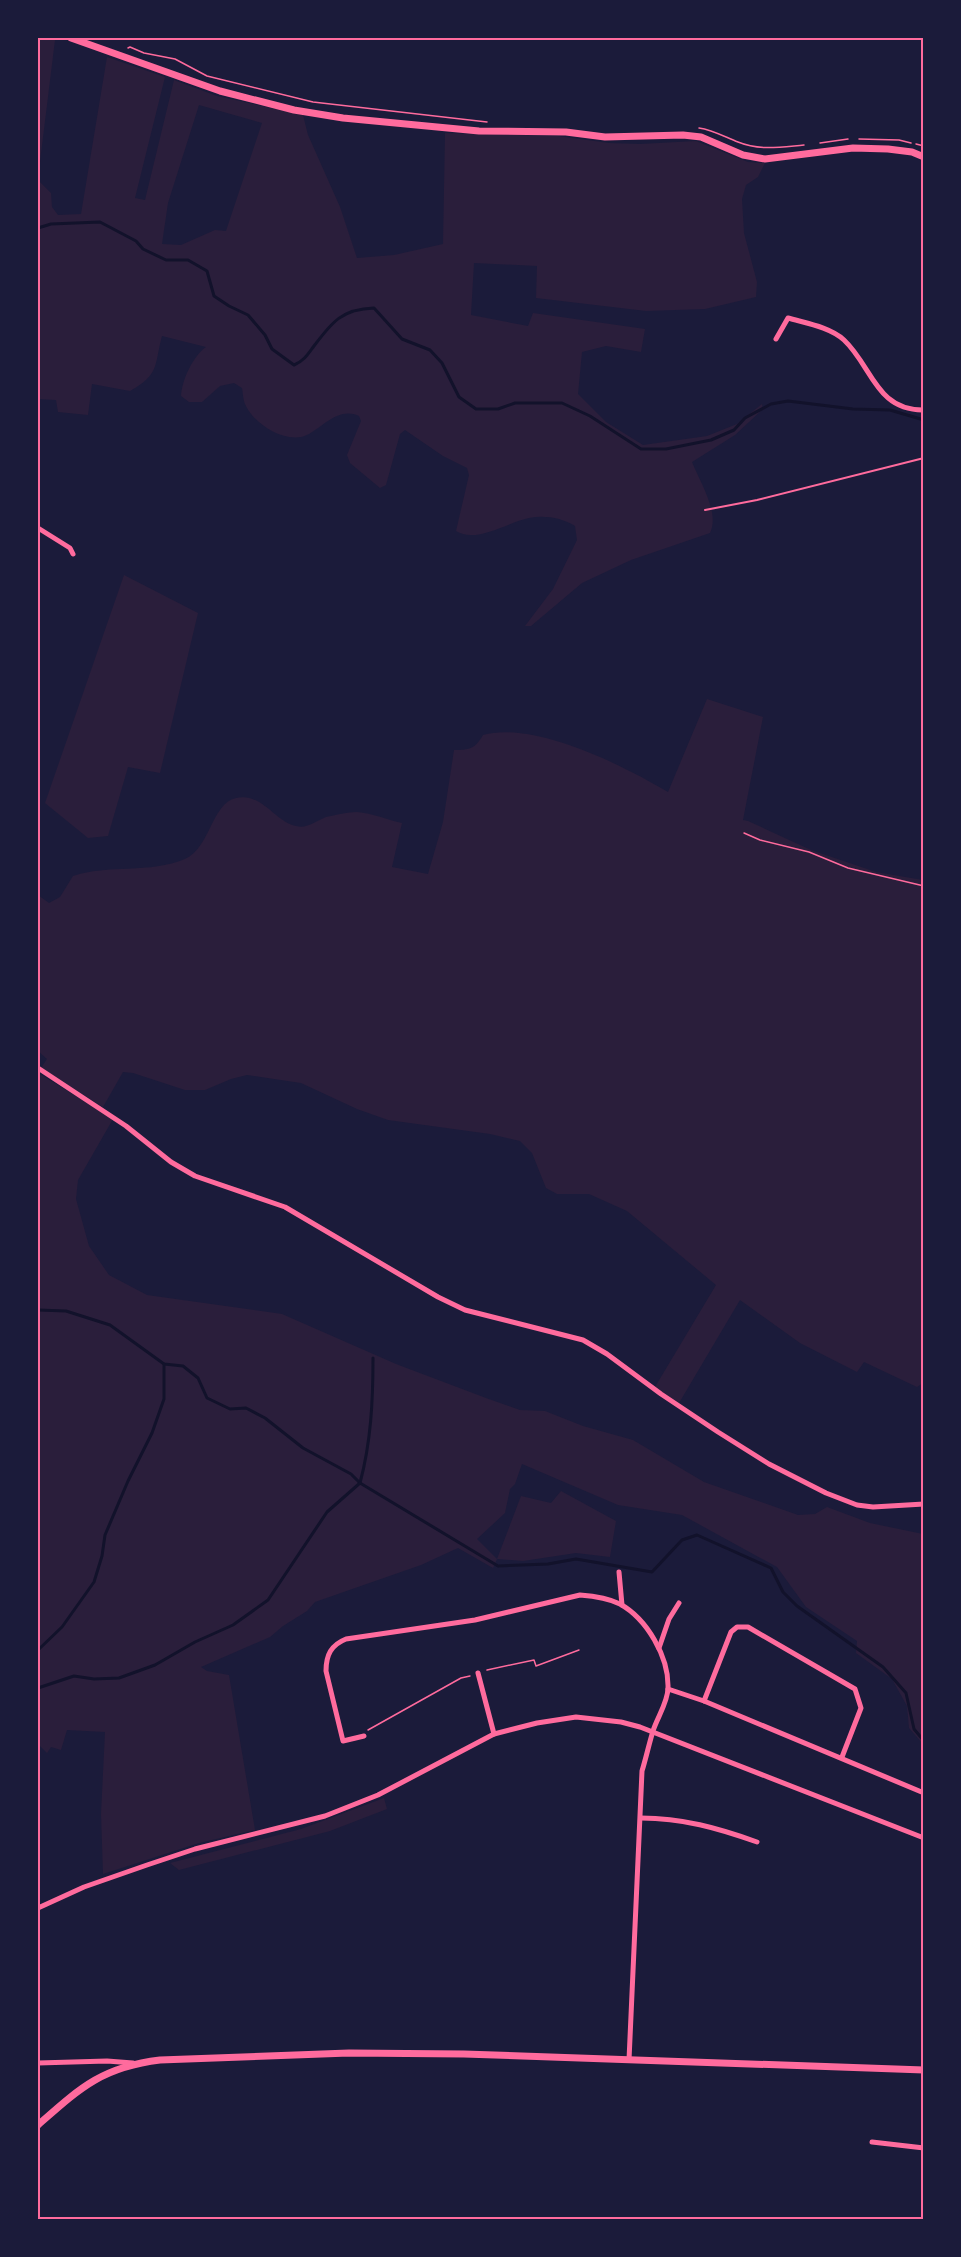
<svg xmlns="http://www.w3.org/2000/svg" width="961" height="2257" viewBox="0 0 961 2257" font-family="Signika,sans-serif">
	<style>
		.green { fill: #2a1e3b; fill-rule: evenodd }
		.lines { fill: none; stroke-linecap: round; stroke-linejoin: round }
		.stream { stroke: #12122b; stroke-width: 3 }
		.path { stroke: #ff6b9d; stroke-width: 1.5 }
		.service { stroke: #ff6b9d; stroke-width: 2 }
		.minor { stroke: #ff6b9d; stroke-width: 5 }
		.secondary { stroke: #ff6b9d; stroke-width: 7 }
		.neatline { fill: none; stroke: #ff6b9d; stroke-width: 2 }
	</style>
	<rect width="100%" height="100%" fill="#1b1b3a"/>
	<g class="green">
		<path d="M38 38 55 40 38 178Z"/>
		<path d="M107 57 165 77 135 198 145 200 174 80 217 96 303 115 308 135 340 207 357 258 394 255 443 244 445 133 558 136 609 143 640 144 696 141 748 162 765 163 758 177 746 185 742 199 744 233 757 282 756 297 705 309 646 311 536 298 537 266 474 263 471 315 528 326 533 313 645 329 641 352 606 346 582 352 578 394 606 422 643 445 707 436 737 424 762 404 763 409 735 435 692 462C700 482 720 513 710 533L631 560 582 583 531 626H525L553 589 577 540 575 526C562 518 545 515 529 518 508 522 476 544 456 531L469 475 467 468 443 456 405 430 400 434 386 485 380 488 350 463 347 455 361 421 359 416C339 407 325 425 309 434 288 446 255 425 246 406 243 401 243 393 242 388L234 383 220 386 202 402H189L181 396C182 380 193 356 206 347L162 336C154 366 160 374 130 391L92 384 88 415 58 412 56 400 38 399V180L51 193 52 207 58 215 81 214ZM199 105 262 123 226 231 215 230 181 245 162 244 168 203Z"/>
		<path d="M124 575 198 613 160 773 128 767 108 836 88 838 45 803Z"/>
		<path d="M707 699 763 717 743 820 748 821 811 850 876 872 923 880V1383L917 1387 864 1362 857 1372 800 1343 740 1300 679 1403 655 1387 716 1285 627 1211 589 1194H557L546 1188 532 1153 520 1141 490 1134 388 1120 357 1109 301 1083 247 1075 231 1079 205 1090H185L133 1073 123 1072 103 1107 41 1068 47 1059 38 1051V895L49 903 60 897 73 876C108 864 150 874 185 859 211 847 211 804 236 798 262 792 275 822 296 826 307 829 316 821 326 817 335 815 349 812 357 812 372 813 388 820 402 823L392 867 428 874 443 822 454 750C469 750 475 749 483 735 535 721 622 765 668 792Z"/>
		<path d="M40 1074 113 1119 78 1180 76 1199 89 1246 109 1275 147 1295 282 1314 396 1364 486 1398 520 1410 545 1411 583 1426 633 1440 704 1482 798 1515 815 1514 827 1507 870 1523 923 1534V1744L909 1728 907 1706 892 1679 856 1653 857 1641 806 1607 777 1567 682 1515 618 1505 522 1464 515 1484 510 1489 505 1513 477 1539 497 1559 521 1496 551 1503 561 1491 616 1521 610 1557 576 1553 523 1561 497 1559 493 1568 458 1548 421 1565 315 1602 307 1611 283 1626 270 1637 201 1667 207 1671 229 1675 255 1830 199 1843 103 1874 101 1814 105 1732 67 1730 61 1750 51 1747 47 1753 38 1744V1079Z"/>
		<path d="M384 1798 387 1809 330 1831 179 1870 170 1863 301 1829Z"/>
	</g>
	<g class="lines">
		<g class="stream">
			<path d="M38 228 51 224 100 222 136 241 143 249 166 260H188L207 271 214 296 229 306 248 315 265 335 272 349 294 365C304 361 308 354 314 346 332 322 342 309 374 308L402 339 430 350 442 363 459 397 476 409H498L515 403H562L590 416 641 449H666L711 440 734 430 745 418 771 404 788 401 853 409 890 410 924 420"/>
			<path d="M38 1310 66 1311 110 1325 164 1364 183 1366 198 1378 207 1398 230 1409 246 1408 265 1418 303 1448 351 1474 360 1483 498 1566 548 1564 576 1559 652 1572 682 1540 697 1535 771 1568 783 1592 797 1606 883 1667 906 1693 914 1729 924 1741"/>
			<path d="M360 1483C371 1442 373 1401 373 1358"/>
			<path d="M38 1650 62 1627 94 1582 102 1556 105 1535 128 1481 152 1433 164 1399V1364"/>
			<path d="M38 1688 74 1676 94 1679 119 1678 155 1665 195 1642 233 1625 268 1600 327 1512 360 1483"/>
		</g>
		<g class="path">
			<path d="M128 48 130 47 144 53 175 59 207 76 313 102 487 122"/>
			<path d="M699 128C713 130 725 137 738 142 760 151 781 147 804 145"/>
			<path d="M859 139 899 140 911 143"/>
			<path d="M820 143 848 139"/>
			<path d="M916 144 924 146"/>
			<path d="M744 833 760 840 809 852 848 868 924 886"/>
			<path d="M487 1670 534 1660 536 1666 579 1650"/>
			<path d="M368 1730 461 1678 470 1676"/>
		</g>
		<path class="service" d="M705 510 757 500 924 458"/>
		<g class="minor">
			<path d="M776 339 788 318C805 323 830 327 844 340 872 366 876 411 924 410"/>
			<path d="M38 528 70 548 73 554"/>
			<path d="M38 1068 126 1126 171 1162 195 1176 285 1207 438 1297 465 1310 583 1340 607 1354 661 1394 718 1432 769 1464 826 1493 857 1505 873 1507 924 1504"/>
			<path d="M619 1572 622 1605"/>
			<path d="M659 1648 669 1619 679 1603"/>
			<path d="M478 1673 494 1734"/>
			<path d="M668 1689 704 1701 924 1793"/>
			<path d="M704 1701 731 1632 737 1627H748L855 1689 861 1708 842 1757"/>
			<path d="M364 1736 343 1741 326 1671C326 1655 331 1645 346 1639L475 1620 580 1595C593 1596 608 1598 620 1604 647 1619 669 1657 668 1688 668 1702 657 1718 653 1731 649 1744 646 1758 642 1771L629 2060"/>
			<path d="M641 1818C682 1818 718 1828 757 1842"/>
			<path d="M38 1908 84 1887 147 1865 195 1849 325 1816 378 1795 494 1734 537 1723 576 1717 621 1722 640 1727 924 1838"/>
			<path d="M38 2063 107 2061 133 2063"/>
			<path d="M872 2142 924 2148"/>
		</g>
		<g class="secondary">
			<path d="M71 38 220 91 294 110 343 118 479 131 566 132 605 137 683 135 701 137 743 155 765 159 853 148 888 149 912 152 924 157"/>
			<path d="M38 2125C80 2088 102 2067 160 2060L349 2053 464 2054 924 2070"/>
		</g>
	</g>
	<rect width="961" height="2257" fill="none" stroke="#1b1b3a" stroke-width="78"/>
	<rect x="39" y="39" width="883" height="2179" class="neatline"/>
</svg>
